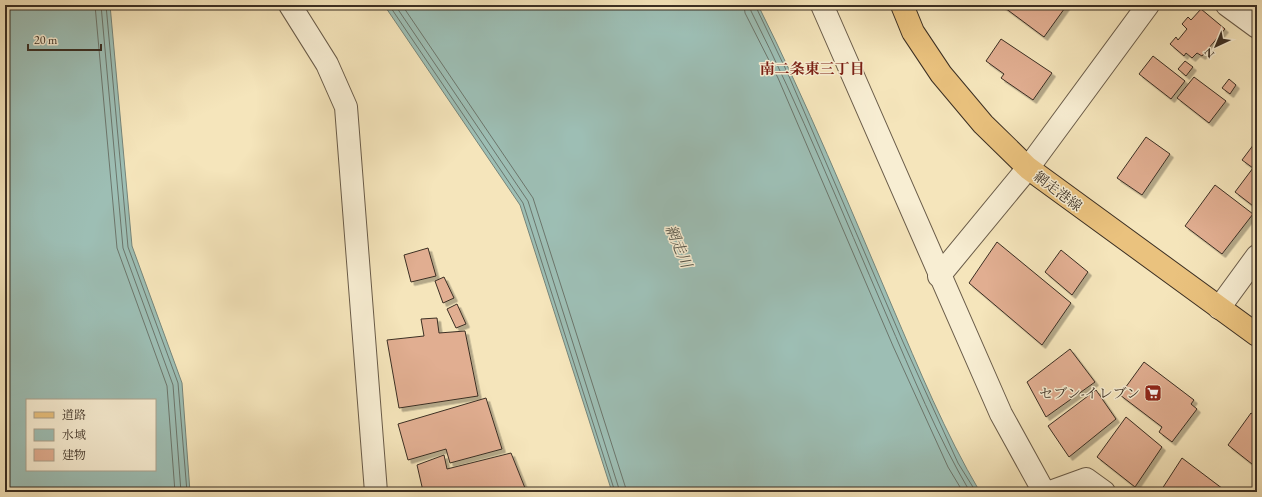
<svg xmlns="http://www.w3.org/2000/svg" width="1262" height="497" viewBox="0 0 1262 497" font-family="'EB Garamond','Noto Serif JP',serif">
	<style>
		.water { fill: #9dbeb4; stroke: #76857a; fill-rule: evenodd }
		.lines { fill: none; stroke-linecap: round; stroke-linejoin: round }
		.shore { stroke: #6c766c; stroke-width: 1 }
		.building { fill: #e1ae91; stroke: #3b2f23; filter: url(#shadow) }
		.minor-casing { stroke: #6a5c49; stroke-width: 24 }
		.major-casing { stroke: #3b2f23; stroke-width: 24 }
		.minor { stroke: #f8eed3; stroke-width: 22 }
		.major { stroke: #eac27e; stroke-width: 22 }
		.labels { text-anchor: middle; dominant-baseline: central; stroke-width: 3; stroke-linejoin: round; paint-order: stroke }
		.street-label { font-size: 14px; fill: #3b2f23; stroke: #f8eed3 }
		.poi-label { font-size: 14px; fill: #3b2f23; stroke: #f8eed3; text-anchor: end }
		.neighbourhood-label { font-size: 15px; font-weight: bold; fill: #7a1f14; stroke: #f8eed3 }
		.water-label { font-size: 15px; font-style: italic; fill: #545347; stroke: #f8eed3 }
	</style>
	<defs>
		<filter id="shadow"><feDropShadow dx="3.5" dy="3.5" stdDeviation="0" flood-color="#0004"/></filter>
	</defs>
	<rect width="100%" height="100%" fill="#f5e5bb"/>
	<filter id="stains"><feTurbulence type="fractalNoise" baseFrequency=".005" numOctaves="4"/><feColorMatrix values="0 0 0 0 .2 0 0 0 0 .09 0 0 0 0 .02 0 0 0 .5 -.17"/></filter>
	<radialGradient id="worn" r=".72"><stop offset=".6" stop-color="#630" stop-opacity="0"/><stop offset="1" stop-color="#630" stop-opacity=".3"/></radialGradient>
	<g class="water">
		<path d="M5 5H110L132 246 182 383 190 492H5ZM27 400H155V470H27Z"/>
		<path d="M384 5H758C807 103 849 205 892 306 919 369 945 433 980 492H612L520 205Z"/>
	</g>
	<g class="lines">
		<g class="shore">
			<path d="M95 5 117 248 167 386 175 492"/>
			<path d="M101 5 123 248 173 385 181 492"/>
			<path d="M106 5 128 247 178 383 187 492"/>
			<path d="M389 5 523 203 615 492"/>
			<path d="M395 5 528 201 620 492"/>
			<path d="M402 5 533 198 627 492"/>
			<path d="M744 5 745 13 778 78 893 346 948 467 963 492"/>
			<path d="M750 5 751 11C801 110 842 212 886 314 912 374 937 436 970 492"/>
			<path d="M755 5 788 74 903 342 958 463 976 492"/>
		</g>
	</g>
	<g class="building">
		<path d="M1001 5H1067L1044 37Z"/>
		<path d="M1201 9 1225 29 1202 56 1197 53 1192 58 1186 53 1184 56 1170 44 1176 37 1178 40 1187 29 1182 24 1188 17 1191 20Z"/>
		<path d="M1001 39 1052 73 1033 100 1001 78 1004 74 986 61Z"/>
		<path d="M1153 56 1185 81 1171 99 1139 74Z"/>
		<path d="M1185 61 1193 67 1186 76 1178 69Z"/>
		<path d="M1194 77 1226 101 1209 123 1177 98Z"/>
		<path d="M1229 79 1236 85 1230 94 1222 88Z"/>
		<path d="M1146 137 1170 154 1142 195 1117 178Z"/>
		<path d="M1257 140V209L1235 192 1253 168 1242 160Z"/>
		<path d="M1215 185 1253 214 1222 254 1185 226Z"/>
		<path d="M997 242 1071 303 1042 345 969 283Z"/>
		<path d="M428 248 436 276 411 282 404 255Z"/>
		<path d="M1061 250 1088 272 1072 295 1045 272Z"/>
		<path d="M444 277 454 298 443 303 435 281Z"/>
		<path d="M457 304 466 324 456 328 447 309Z"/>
		<path d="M437 318 439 333 465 331 478 396 399 408 387 340 424 336 421 319Z"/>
		<path d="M1070 349 1095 382 1046 417 1027 382Z"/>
		<path d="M1144 362 1194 400 1191 404 1197 409 1172 442 1159 432 1162 427 1120 395Z"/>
		<path d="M1096 390 1116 419 1069 457 1048 426Z"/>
		<path d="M486 398 502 449 450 463 446 449 408 460 398 424Z"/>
		<path d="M1251 413 1257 417V468L1228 445Z"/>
		<path d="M1126 417 1162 447 1135 487 1097 457Z"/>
		<path d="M511 453 525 488 514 492 423 491 417 465 444 455 447 469Z"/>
		<path d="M1182 458 1227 492H1160Z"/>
	</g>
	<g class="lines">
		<g class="minor-casing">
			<g id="minor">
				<path d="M290 5 327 64 346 107 376 492"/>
				<path d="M822 5 1001 414 1044 492"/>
				<path d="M1227 5 1257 27"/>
				<path d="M939 276 1028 168 1148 5"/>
				<path d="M1219 308 1257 256"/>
				<path d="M1050 492 1086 479 1104 492"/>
			</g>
		</g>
		<g class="major-casing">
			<path id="major" d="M902 5 913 32 941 74 983 124 1028 168 1257 335"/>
		</g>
		<use href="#minor" class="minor"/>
		<use href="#major" class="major"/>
	</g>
	<defs>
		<g id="supermarket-square" transform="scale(0.9)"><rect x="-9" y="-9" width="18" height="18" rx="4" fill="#8f2418" stroke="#f8eed3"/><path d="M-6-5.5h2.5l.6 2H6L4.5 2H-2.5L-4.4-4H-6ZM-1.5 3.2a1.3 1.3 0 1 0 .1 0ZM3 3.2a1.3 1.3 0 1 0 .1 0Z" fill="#fff"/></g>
	</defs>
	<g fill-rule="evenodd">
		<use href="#supermarket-square" x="1153" y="393"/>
	</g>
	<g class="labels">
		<g class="street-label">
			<text transform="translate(1058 191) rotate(37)">網走港線</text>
		</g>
		<g class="poi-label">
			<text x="1140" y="393">セブン-イレブン</text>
		</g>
		<g class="neighbourhood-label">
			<text x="812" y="68">南二条東三丁目</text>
		</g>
		<g class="water-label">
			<text transform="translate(679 246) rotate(67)">網走川</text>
		</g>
	</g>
	<rect width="1262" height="497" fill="none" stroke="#f5e5bb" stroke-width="20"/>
	<rect x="6" y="6" width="1250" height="485" fill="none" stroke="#3b2f23" stroke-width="2"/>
	<rect x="10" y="10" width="1242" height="477" fill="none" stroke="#3b2f23"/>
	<rect x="26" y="399" width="130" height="72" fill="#f8eed3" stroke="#aca28d"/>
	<rect x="34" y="412" width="20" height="6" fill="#eac27e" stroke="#aca28d"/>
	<text x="62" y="419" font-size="12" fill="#3b2f23">道路</text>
	<rect x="34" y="429" width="20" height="12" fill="#9dbeb4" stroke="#aca28d"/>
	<text x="62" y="439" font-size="12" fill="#3b2f23">水域</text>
	<rect x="34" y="449" width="20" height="12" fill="#e1ae91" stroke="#aca28d"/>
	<text x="62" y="459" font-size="12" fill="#3b2f23">建物</text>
	<g transform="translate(1216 46) rotate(224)" stroke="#f8eed3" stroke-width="3" paint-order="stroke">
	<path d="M0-3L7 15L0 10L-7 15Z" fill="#3b2f23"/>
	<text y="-6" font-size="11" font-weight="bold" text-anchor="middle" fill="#3b2f23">N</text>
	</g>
	<path d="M28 44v6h73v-6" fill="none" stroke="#3b2f23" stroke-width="2"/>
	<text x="34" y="44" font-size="12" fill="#3b2f23" stroke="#f8eed3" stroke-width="3" paint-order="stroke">20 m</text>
	<rect width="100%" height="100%" filter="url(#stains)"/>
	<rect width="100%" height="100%" fill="url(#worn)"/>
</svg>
